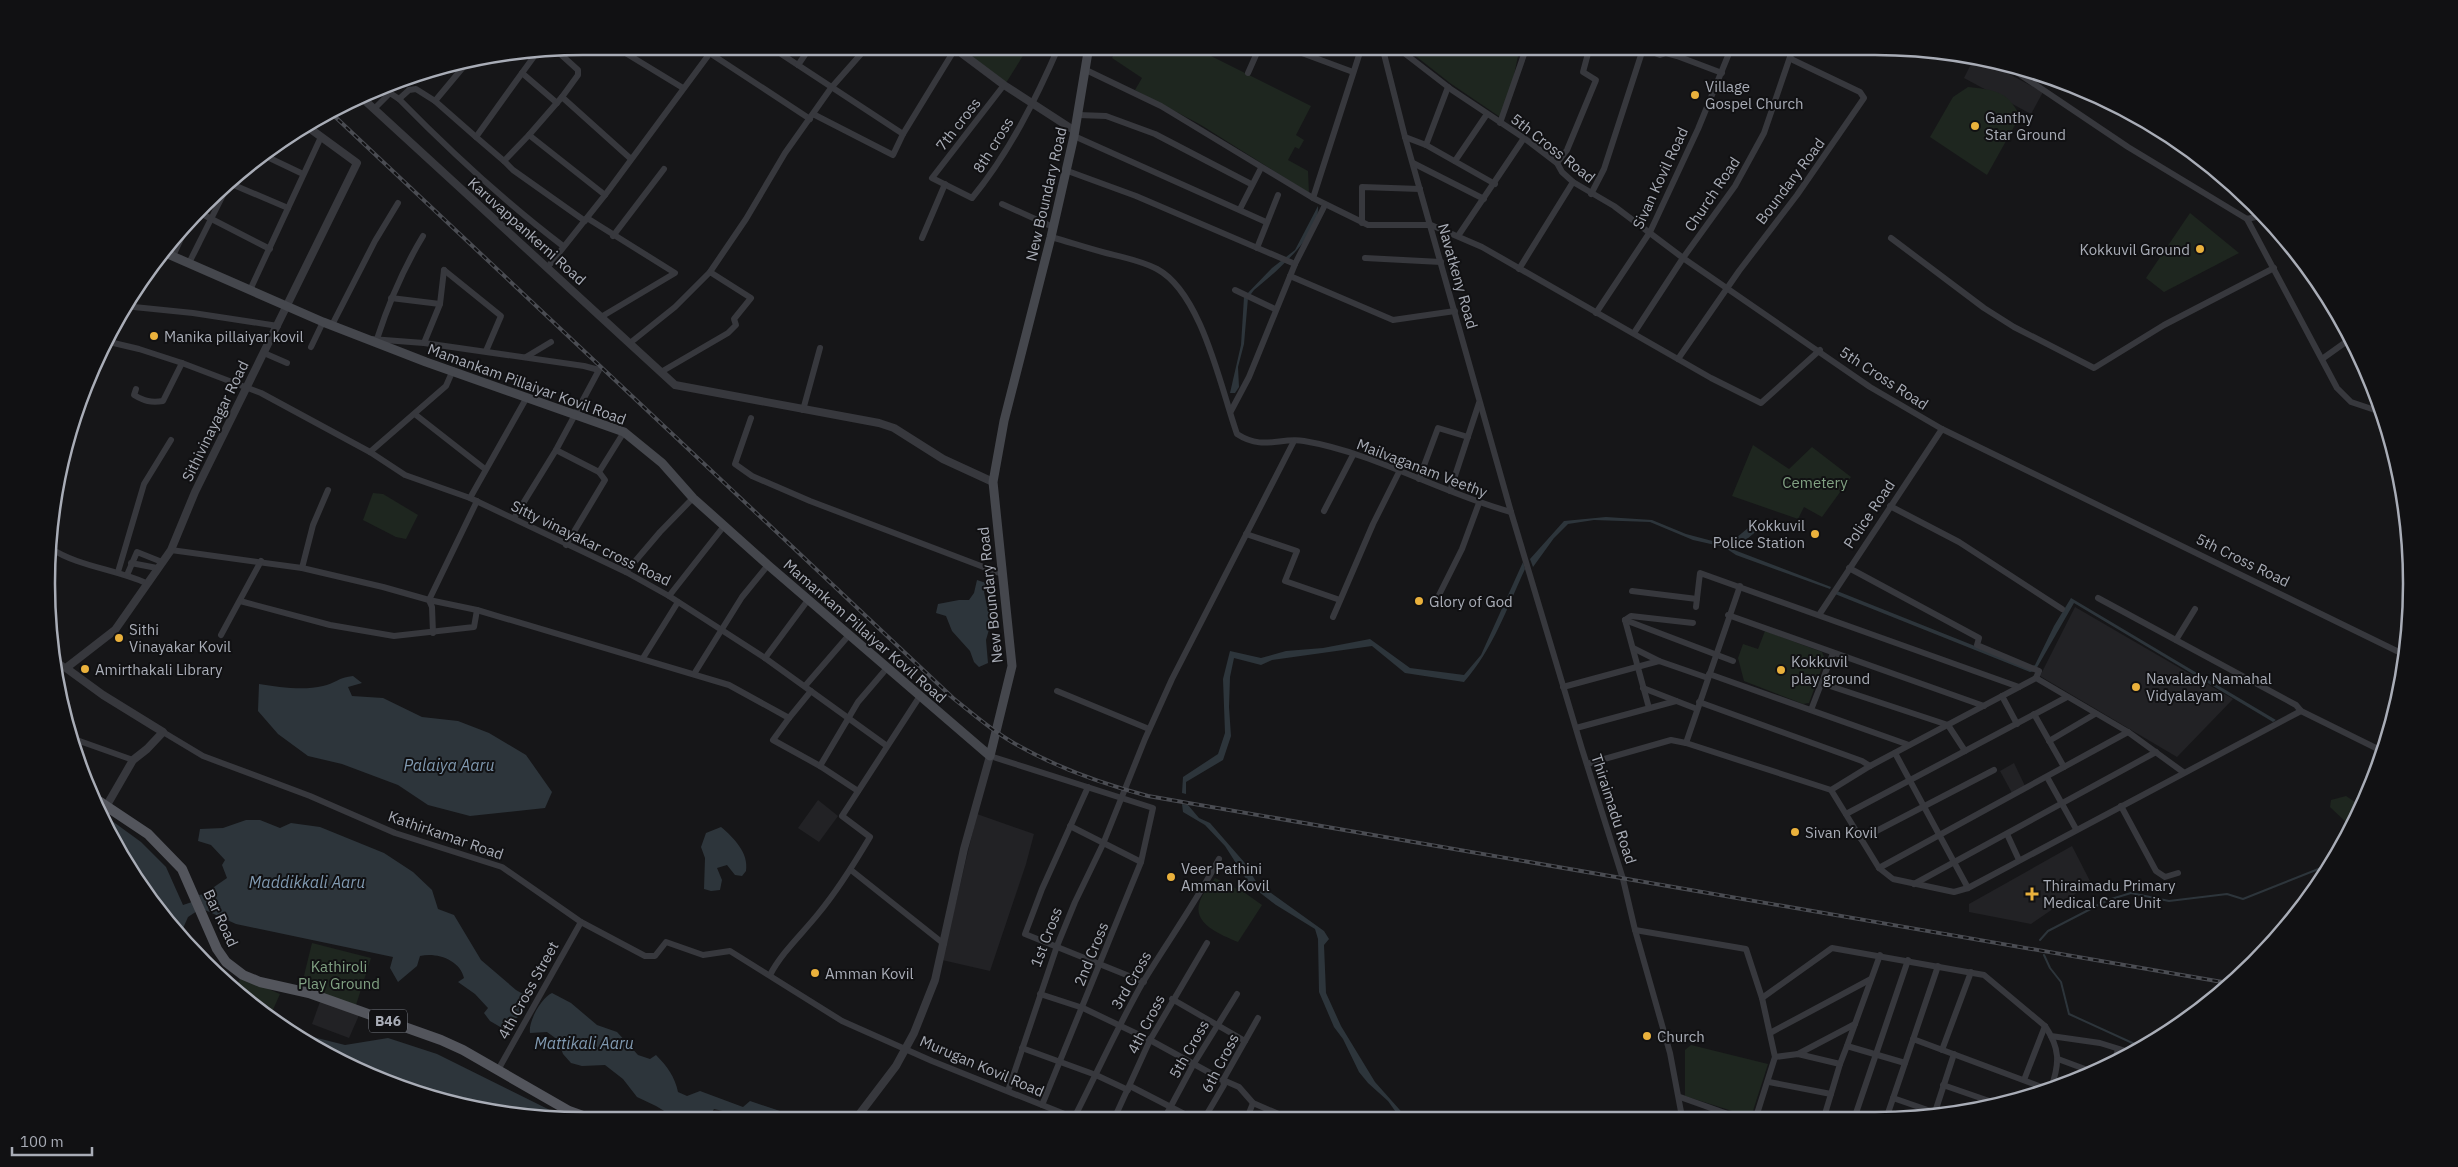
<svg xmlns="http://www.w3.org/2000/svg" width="2458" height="1167" viewBox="0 0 2458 1167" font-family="'IBM Plex Sans',sans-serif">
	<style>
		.built { fill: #222225 }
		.green { fill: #1e261f }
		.water { fill: #2d353b }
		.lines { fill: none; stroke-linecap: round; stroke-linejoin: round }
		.stream { stroke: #2d353b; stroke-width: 2 }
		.minor { stroke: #37383d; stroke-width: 6 }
		.tertiary { stroke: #37383d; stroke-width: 8 }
		.secondary { stroke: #45474d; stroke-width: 9 }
		.primary { stroke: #53555c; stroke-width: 10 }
		.rail-casing { stroke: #4a4c52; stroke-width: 4 }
		.rail { stroke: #111113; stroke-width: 2; stroke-dasharray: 5.5; stroke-linecap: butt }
		.poi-dot { fill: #eab13c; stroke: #111113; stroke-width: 2 }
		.labels { text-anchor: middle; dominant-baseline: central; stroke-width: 4; stroke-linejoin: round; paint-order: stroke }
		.shield { fill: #111113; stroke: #7b7e86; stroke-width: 1 }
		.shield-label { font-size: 14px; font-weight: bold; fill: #a9adb7 }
		.poi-label { font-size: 15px; fill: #a9adb7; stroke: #111113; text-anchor: start }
		.street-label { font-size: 15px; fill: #a9adb7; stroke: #111113 }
		.park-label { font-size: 15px; fill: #81a183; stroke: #111113 }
		.water-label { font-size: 16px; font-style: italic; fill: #819ab1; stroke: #111113 }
		.rim { fill: none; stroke: #a9adb7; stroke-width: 2.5 }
	</style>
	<rect width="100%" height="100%" fill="#161618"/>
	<g class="built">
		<path d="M1975 56 2043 92 2031 114 1964 78Z"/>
		<path d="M2075 607 2233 699 2177 757 2040 676Z"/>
		<path d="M2014 763 2025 786 2012 793 2000 771Z"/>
		<path d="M818 800 838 816 819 842 798 828Z"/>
		<path d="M977 814 1034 834 1026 864 990 971 942 960Z"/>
		<path d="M2072 846 2091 883 2031 924 1969 912V904Z"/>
		<path d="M321 999 360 1013 349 1038 312 1024Z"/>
	</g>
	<g class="green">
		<path d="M956 46H1029L1006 83Z"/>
		<path d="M1118 46H1191L1311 106 1296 135 1304 140 1299 149 1295 147 1288 160 1308 171 1309 193 1201 125 1135 90 1142 78 1112 58Z"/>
		<path d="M1403 46H1524L1518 56 1511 89 1500 117 1450 83Z"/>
		<path d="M1968 87C1994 90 2007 90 2020 116L1987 175 1930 137 1953 97Z"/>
		<path d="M2190 213 2239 253 2164 292 2146 278Z"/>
		<path d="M1753 445 1789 469 1812 447 1851 477 1822 517 1804 507 1798 519 1732 496Z"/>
		<path d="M373 493 383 494 418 515 406 539 396 537 363 520Z"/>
		<path d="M1765 631 1822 652 1825 659 1809 703 1803 704 1744 681 1738 658 1743 644 1758 649Z"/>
		<path d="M2346 796 2361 806 2347 831V823L2330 807 2331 800Z"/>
		<path d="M1215 878 1245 893 1262 905 1238 942C1222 935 1191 924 1200 901 1203 893 1210 885 1215 878Z"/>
		<path d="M312 943 371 958 356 1005 301 988Z"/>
		<path d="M241 977 280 994 272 1012 253 1004 235 989Z"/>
		<path d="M1691 1045 1768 1064 1751 1117 1685 1096V1050Z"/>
	</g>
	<g class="water">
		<path d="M1318 206C1320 235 1275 273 1254 290L1248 298 1244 344 1238 367 1239 387 1235 393H1230L1241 345 1244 297 1272 268 1295 250Z"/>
		<path d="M1606 517 1652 520 1686 534 1720 543 1736 538 1754 523 1759 529 1741 544 1728 546 1729 548 1831 587 1830 589 1736 555 1724 547 1693 540 1650 522 1594 520 1568 524 1554 538 1533 567 1530 559 1564 521Z"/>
		<path d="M1523 562 1525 569C1507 608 1493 649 1464 682L1405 673 1372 646 1272 660 1261 665 1234 658 1230 677 1229 707 1231 736 1223 760 1186 782V794L1182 793 1183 777 1218 754 1225 733 1223 679 1230 651 1261 658 1286 651 1323 648 1370 639 1410 668 1464 675 1481 655Z"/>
		<path d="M977 580 986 583 984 592 987 606 992 619 986 640 988 663 979 667 974 662 970 651 952 631 946 616 936 613 938 604 959 600H969L974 593Z"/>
		<path d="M1837 591 2030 668 2035 665 2054 626 2071 598 2276 720 2273 722 2074 603 2035 671 2030 672 1835 594Z"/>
		<path d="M353 676 362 683 348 687 352 696 383 698 422 717 458 721 489 733 526 755 552 792 545 808 470 816 428 805 398 785 342 764 308 756 278 734 258 711 259 684C279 687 303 691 323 686 334 684 339 677 353 676Z"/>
		<path d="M1182 804 1188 805 1199 818 1210 823 1244 862 1257 883 1324 931 1329 939 1324 945 1326 993 1341 1026 1375 1082 1407 1118H1400L1388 1101 1368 1083 1359 1072 1343 1039 1334 1027 1319 992 1318 939 1315 929 1276 905 1250 885 1225 846 1205 825 1183 812Z"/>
		<path d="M97 810 141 842 166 867 183 905 192 902 197 911 188 917 181 933 184 941 157 910 102 821Z"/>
		<path d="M246 820H260L280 828 291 823 320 827 384 853 413 872 432 890 438 909 454 915 481 960 516 990 528 997 518 1017 502 1028 490 1021 484 1013 488 1008 475 994 458 982 464 978C460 960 437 952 420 956L417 966 398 982 390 968 393 957 236 924 205 910 199 895 204 894 227 878 222 865 225 860 211 845 198 841 200 829 223 828Z"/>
		<path d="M721 827C734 838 749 853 746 871L742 876 735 875 727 865 717 868 722 880 720 890 711 891 704 889 705 858 701 847 706 833Z"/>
		<path d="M552 993 571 1003 597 1025 617 1032 638 1055 650 1059 656 1055C667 1066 675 1077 678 1092L687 1096 700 1091 743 1107 750 1101 783 1112 788 1120H770L760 1114 753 1118 714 1109 707 1120H679L656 1106 637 1097 623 1079 605 1065 582 1066 571 1063 563 1054 558 1040 547 1032 530 1033C528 1022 541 998 552 993Z"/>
		<path d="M285 1030 345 1045 388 1038 437 1054 568 1119 478 1110 378 1080Z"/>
	</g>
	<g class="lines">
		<g class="stream">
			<path d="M2040 940 2048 931 2108 900 2131 893 2169 901 2227 894 2243 899 2326 866"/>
			<path d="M2044 955 2050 968 2061 982 2069 1014 2139 1046"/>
		</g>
		<g class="minor">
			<path d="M614 46 683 88"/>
			<path d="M699 46 810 119"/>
			<path d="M769 46 903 134"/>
			<path d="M1283 46 1353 72"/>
			<path d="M1382 46 1405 137 1511 512 1582 749 1623 879 1635 930 1670 1053 1682 1117"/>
			<path d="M1395 46 1452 90 1524 138 1557 163 1562 172 1573 182 1614 206 1683 258 1870 387 1942 429 2405 655"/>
			<path d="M1637 46 1660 55 1666 53 1677 56 1722 73"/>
			<path d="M559 49 557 51 578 70V75L562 97"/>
			<path d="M538 51 522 73 557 103"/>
			<path d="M798 65 811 46"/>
			<path d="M2006 65 2128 147 2247 219 2264 215"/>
			<path d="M1086 70 1161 106 1313 198 1368 225H1431L1482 247 1711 378 1761 403 1820 350"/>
			<path d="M522 73 476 137 504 161 529 135"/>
			<path d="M1248 73 1260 46"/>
			<path d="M1004 85 932 178 972 198C1009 153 1036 99 1059 46"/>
			<path d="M399 99C450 151 505 202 563 246"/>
			<path d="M435 101 470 59"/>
			<path d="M374 109 390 93 399 99 409 90 416 89 435 101 476 137"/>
			<path d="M813 114 893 155 903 134 955 49"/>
			<path d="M1078 115 1106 116 1155 134 1251 184"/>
			<path d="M1500 123 1527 46"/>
			<path d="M1074 136 1266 222"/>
			<path d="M1405 137 1426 145 1495 184"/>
			<path d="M1426 145 1448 87"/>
			<path d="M261 154 303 174"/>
			<path d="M504 161 513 170 585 221"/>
			<path d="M1455 161 1487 114"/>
			<path d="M1413 163 1484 199"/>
			<path d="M1557 163 1567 150 1596 80 1583 72 1590 46"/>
			<path d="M1065 170 1136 196 1295 264"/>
			<path d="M229 183 288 208"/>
			<path d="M1591 194 1604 169 1643 49"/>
			<path d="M605 195 529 135 562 97 631 159"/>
			<path d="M1313 198 1362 46"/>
			<path d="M1002 204 1053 227"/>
			<path d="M1240 209 1261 168"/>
			<path d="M198 212 270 249"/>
			<path d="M587 218 675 273 601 317"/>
			<path d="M2247 219 2337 388 2351 402 2381 412"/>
			<path d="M1362 223V187L1420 189"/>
			<path d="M613 236 664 169"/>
			<path d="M1458 236 1524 138"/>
			<path d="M1051 237C1069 242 1087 248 1106 253 1122 257 1142 261 1157 269 1202 293 1221 389 1237 434 1263 451 1280 437 1304 441 1375 453 1441 493 1511 512"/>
			<path d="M922 238 945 184"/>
			<path d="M1891 238 1984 308 2014 327 2094 368 2164 325 2274 268"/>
			<path d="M1257 248 1278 195"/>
			<path d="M173 256 190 219"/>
			<path d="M1365 258 1441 262"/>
			<path d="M189 263 229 183"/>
			<path d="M547 268 605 195 710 53"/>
			<path d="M1519 269 1573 182"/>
			<path d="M444 270 501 316 486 351"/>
			<path d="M1290 276 1393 320 1455 311"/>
			<path d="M250 290 321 137"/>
			<path d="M1235 290 1275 309"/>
			<path d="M391 298 440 304"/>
			<path d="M124 306 193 313 278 326"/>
			<path d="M1596 313 1650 232 1698 129 1732 46"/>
			<path d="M332 325 375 241 398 203"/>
			<path d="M1634 333 1683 258 1735 186 1764 133 1790 57"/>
			<path d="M371 339 424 343 584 366 599 370 556 450 514 518"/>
			<path d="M377 339C389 302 403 269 423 236"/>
			<path d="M105 341 139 349 182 363 261 393 370 452 405 475 470 498 626 572 669 596 765 658 887 746"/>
			<path d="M424 343 440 304 444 270"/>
			<path d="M630 343 675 307 710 272 746 219 785 153 831 88 868 46"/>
			<path d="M311 347 323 322"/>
			<path d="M264 353 287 363"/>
			<path d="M526 357 551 342"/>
			<path d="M1678 359 1739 271 1797 195 1864 98 1860 92 1793 60 1790 57 1791 46"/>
			<path d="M2322 359 2350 339"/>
			<path d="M661 372 728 333 736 325 734 319 751 298 710 272"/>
			<path d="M136 389 134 395C144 401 151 403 163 401L182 363"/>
			<path d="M803 410 820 348"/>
			<path d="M1231 411 1249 377 1295 264 1325 205"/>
			<path d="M416 415 485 469"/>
			<path d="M751 418 735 464 752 476 810 501 1002 574"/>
			<path d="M556 450 599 472"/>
			<path d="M370 452 446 386 453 370"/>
			<path d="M1419 479 1438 428 1468 437"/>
			<path d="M1450 491 1479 403"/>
			<path d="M470 498 527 397"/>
			<path d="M1890 506 1959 542 2062 609"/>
			<path d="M1324 511 1353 455"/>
			<path d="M1246 534 1297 551 1285 581 1340 600"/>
			<path d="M566 545 605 480 599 472 624 432"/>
			<path d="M50 548C79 567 115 569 146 583"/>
			<path d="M171 550 302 568 383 587 429 600 477 610 729 685 789 718 811 691"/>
			<path d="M131 563 157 568"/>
			<path d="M302 568 313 525 328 490"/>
			<path d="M1849 568 1979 638 1977 645 2039 671 2036 678"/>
			<path d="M118 572 144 484 171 440"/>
			<path d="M626 572 660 532 693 498"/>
			<path d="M127 575 137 552 162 562"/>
			<path d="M1632 591 1697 599"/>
			<path d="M669 596 724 526"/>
			<path d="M2098 598 2296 705 2301 711 2382 751"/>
			<path d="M240 601 330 625 394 636 474 627 477 610"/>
			<path d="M1436 601 1462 549 1479 503"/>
			<path d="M1696 607 1700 573 2019 687"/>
			<path d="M1728 615 1984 706"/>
			<path d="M1819 615 1942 429"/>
			<path d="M1333 617 1373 524 1399 472"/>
			<path d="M1625 620 1733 661"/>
			<path d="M1625 620 1649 708"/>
			<path d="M1625 620 1631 616 1693 623"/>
			<path d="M433 633 432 607 429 600 477 501"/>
			<path d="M221 635 261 561"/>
			<path d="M2176 640 2195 609"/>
			<path d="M1633 648 1659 661"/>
			<path d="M52 657 66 668"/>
			<path d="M643 658 678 602"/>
			<path d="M765 658 808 600"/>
			<path d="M694 674 742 597 768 565"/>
			<path d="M1709 674 1909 745"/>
			<path d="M1821 683 1948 725 1965 751"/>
			<path d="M805 686 849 635"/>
			<path d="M1563 687 1659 661 1708 678"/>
			<path d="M1643 688 1697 709"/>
			<path d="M1057 691 1149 729"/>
			<path d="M2002 696 2017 724"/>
			<path d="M1699 702 1862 761 1870 766"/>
			<path d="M1811 710 1833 653"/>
			<path d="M2034 714 2064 767"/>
			<path d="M789 718 773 740 820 766"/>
			<path d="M1576 728 1676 701"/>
			<path d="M163 732 203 756 310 796 395 833 502 867 581 922 645 956H655L666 942 703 955 730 951 842 1021 932 1061 1077 1119"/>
			<path d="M71 738 133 760"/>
			<path d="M2049 741 2095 714"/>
			<path d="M1686 743 1740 586"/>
			<path d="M1895 753 1968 888"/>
			<path d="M990 756 1153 808 1141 862 1042 1105"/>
			<path d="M1587 764 1671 740 1686 743 1831 790 1879 868 1893 879 1954 892 1968 888 2301 711"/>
			<path d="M2047 777 2076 829"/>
			<path d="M1088 787 1042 889 1025 934 1144 982"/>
			<path d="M1831 790 1870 766 2036 678 2128 732 2183 772"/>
			<path d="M858 791 820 766 858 702 887 668"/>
			<path d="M2121 806 2156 871 2165 877 2178 873"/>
			<path d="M1846 814 2067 697"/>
			<path d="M1070 826 1141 862"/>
			<path d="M2007 834 2019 860"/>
			<path d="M1861 839 1994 770"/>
			<path d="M1879 868 2128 732"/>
			<path d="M851 870 944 944"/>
			<path d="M1914 884 2156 752"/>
			<path d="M1635 930 1746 949 1762 998 1775 1057 1756 1117"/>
			<path d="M1880 955 1847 1046 1905 1063"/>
			<path d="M770 975C782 952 802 934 818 914 838 890 854 864 870 837L842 816 920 696"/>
			<path d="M1040 994 1083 1008 1150 1040 1223 1080 1239 1087 1253 1103 1288 1118"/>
			<path d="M1762 998 1832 948 1984 975 2045 1026C2060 1048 2060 1063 2051 1088"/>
			<path d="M1172 999 1245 1041"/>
			<path d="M1770 1033 1871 979"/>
			<path d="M2051 1036 2100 1043 2129 1052"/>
			<path d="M1913 1039 2047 1089"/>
			<path d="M1022 1048 1096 1075 1128 1090"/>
			<path d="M1942 1050 1971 972"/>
			<path d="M1798 1054 1855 1024"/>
			<path d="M1775 1057 1798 1054 1840 1064 1847 1046"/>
			<path d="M2058 1059 2093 1072"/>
			<path d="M2115 1060 2118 1049"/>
			<path d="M498 1070 581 922"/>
			<path d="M2024 1080 2045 1026"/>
			<path d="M1769 1082 1831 1094 1840 1064"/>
			<path d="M1943 1085 1995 1103"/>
			<path d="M1130 1086 1194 1119"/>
			<path d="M1008 1091 1057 946 1075 902 1103 844 1145 739 1172 679 1294 441"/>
			<path d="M1680 1097 1736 1117"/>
			<path d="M1893 1098 1945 1116"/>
			<path d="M1935 1112 1954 1054"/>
			<path d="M1756 1115 1769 1117"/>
			<path d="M1855 1116 1908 960"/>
			<path d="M1887 1116 1938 966"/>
			<path d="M1824 1117 1831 1094"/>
			<path d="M1074 1118C1097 1073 1118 1026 1143 982 1168 941 1196 902 1219 859"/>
			<path d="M1247 1118 1253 1103"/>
			<path d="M1114 1119 1150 1040 1207 943"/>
			<path d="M1164 1119 1193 1065 1237 994"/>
			<path d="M1204 1119 1224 1085 1223 1080 1258 1018"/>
		</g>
		<g class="tertiary">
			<path d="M952 46 1004 85 1075 131"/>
			<path d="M361 97 675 385 879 423 894 428 943 459 993 482"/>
			<path d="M107 805 133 760 147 749 163 732 103 695 66 668 115 630 171 550 195 492 357 163 305 125"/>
			<path d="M855 1120 896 1066 914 1033 935 980 964 849 990 756"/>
		</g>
		<path class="secondary" d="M163 252 323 322 426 362 624 432 662 463 693 498 768 565 990 756 1012 666 993 482 1004 421 1051 237 1074 136 1089 46"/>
		<path class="primary" d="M91 796 148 834 182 869 217 949 226 962 243 975 260 982 309 993 441 1040 463 1050 569 1111 597 1121"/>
		<g class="rail-casing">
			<path id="rail" d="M330 112 953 698C974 715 995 733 1019 746 1060 769 1103 784 1148 796L2228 983"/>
		</g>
		<use href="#rail" class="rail"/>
	</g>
	<g class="poi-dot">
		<circle cx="1695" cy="95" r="5"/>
		<circle cx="1975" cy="126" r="5"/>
		<circle cx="2200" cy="249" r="5"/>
		<circle cx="154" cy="336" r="5"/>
		<circle cx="1815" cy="534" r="5"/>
		<circle cx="1419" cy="601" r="5"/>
		<circle cx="119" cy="638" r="5"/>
		<circle cx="85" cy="669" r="5"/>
		<circle cx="1781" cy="670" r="5"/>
		<circle cx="2136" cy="687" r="5"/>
		<circle cx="1795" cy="832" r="5"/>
		<circle cx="1171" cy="877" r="5"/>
		<path d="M2029.5 886.5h5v5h5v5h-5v5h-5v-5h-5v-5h5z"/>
		<circle cx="815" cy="973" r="5"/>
		<circle cx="1647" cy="1036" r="5"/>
	</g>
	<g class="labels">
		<rect class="shield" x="369" y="1009.5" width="38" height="23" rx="4"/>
		<g class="shield-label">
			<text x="388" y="1021">B46</text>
		</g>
		<g class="poi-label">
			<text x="1705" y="86">Village<tspan x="1705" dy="17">Gospel Church</tspan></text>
			<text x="1985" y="117">Ganthy<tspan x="1985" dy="17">Star Ground</tspan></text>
			<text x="2190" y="249" text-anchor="end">Kokkuvil Ground</text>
			<text x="164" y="336">Manika pillaiyar kovil</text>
			<text x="1805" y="525" text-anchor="end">Kokkuvil<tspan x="1805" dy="17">Police Station</tspan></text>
			<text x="1429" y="601">Glory of God</text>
			<text x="129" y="629">Sithi<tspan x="129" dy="17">Vinayakar Kovil</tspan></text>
			<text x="1791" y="661">Kokkuvil<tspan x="1791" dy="17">play ground</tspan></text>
			<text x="95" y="669">Amirthakali Library</text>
			<text x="2146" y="678">Navalady Namahal<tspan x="2146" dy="17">Vidyalayam</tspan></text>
			<text x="1805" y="832">Sivan Kovil</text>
			<text x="1181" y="868">Veer Pathini<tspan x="1181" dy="17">Amman Kovil</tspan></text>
			<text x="2043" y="885">Thiraimadu Primary<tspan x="2043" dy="17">Medical Care Unit</tspan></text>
			<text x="825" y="973">Amman Kovil</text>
			<text x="1657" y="1036">Church</text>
		</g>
		<g class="street-label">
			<text transform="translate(958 124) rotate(-52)">7th cross</text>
			<text transform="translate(993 145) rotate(-58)">8th cross</text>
			<text transform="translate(1553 148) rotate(38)">5th Cross Road</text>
			<text transform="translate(1660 178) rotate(-65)">Sivan Kovil Road</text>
			<text transform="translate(1790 181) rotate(-53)">Boundary Road</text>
			<text transform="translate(1046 194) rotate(-77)">New Boundary Road</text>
			<text transform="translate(1712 194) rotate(-56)">Church Road</text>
			<text transform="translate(527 231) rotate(42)">Karuvappankerni Road</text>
			<text transform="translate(1458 276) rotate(74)">Navatkeny Road</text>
			<text transform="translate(1884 378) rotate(33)">5th Cross Road</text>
			<text transform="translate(527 384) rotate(20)">Mamankam Pillaiyar Kovil Road</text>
			<text transform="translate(215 421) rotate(-64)">Sithivinayagar Road</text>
			<text transform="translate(1422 468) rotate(21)">Mailvaganam Veethy</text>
			<text transform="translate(1869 514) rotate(-56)">Police Road</text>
			<text transform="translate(591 543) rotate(26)">Sitty vinayakar cross Road</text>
			<text transform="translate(2243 560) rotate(26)">5th Cross Road</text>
			<text transform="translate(990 595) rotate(-96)">New Boundary Road</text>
			<text transform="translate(865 631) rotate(41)">Mamankam Pillaiyar Kovil Road</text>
			<text transform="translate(1614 809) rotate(72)">Thiraimadu Road</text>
			<text transform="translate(446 835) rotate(19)">Kathirkamar Road</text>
			<text transform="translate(221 918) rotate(65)">Bar Road</text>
			<text transform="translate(1046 937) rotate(-69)">1st Cross</text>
			<text transform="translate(1091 954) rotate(-68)">2nd Cross</text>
			<text transform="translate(1131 980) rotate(-60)">3rd Cross</text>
			<text transform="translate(528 990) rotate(-61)">4th Cross Street</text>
			<text transform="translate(1146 1024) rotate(-63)">4th Cross</text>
			<text transform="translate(1189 1049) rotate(-60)">5th Cross</text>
			<text transform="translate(1220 1063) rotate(-63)">6th Cross</text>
			<text transform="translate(982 1066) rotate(23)">Murugan Kovil Road</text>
		</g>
		<g class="park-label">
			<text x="1815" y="482">Cemetery</text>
			<text x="339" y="966">Kathiroli<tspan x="339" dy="17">Play Ground</tspan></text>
		</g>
		<g class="water-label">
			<text x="449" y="765">Palaiya Aaru</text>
			<text x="307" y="882">Maddikkali Aaru</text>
			<text x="584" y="1043">Mattikali Aaru</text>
		</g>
	</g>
	<path d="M0 0H2458V1167H0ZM583 55H1875A528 528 0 0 1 2403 583V584A528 528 0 0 1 1875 1112H583A528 528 0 0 1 55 584V583A528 528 0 0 1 583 55Z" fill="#111113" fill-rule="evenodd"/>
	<path class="rim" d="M583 55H1875A528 528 0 0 1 2403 583V584A528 528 0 0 1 1875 1112H583A528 528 0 0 1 55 584V583A528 528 0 0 1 583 55Z"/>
	<path d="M12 1147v8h80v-8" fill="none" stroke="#a9adb7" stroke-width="2.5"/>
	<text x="20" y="1147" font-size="15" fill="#a9adb7" stroke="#111113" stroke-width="4" paint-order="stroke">100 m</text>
</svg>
